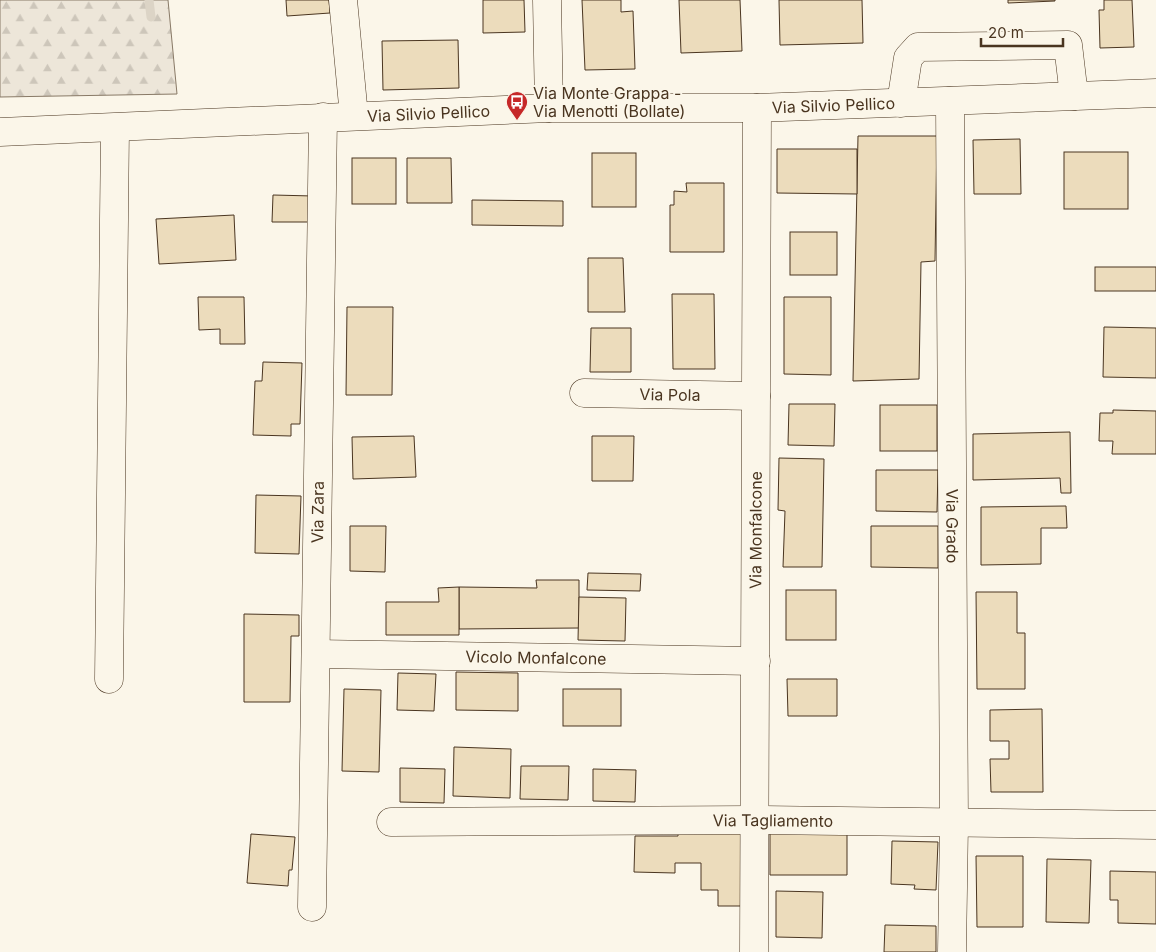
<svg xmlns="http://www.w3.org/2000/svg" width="1156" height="952" viewBox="0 0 1156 952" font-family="Inter,sans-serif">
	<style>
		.forest { fill: url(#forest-firs); stroke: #887966 }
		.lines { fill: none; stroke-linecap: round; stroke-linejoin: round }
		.stream { stroke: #dcd4c6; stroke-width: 9 }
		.building { fill: #ecdcbc; stroke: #4a3520 }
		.minor-casing { stroke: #4a3520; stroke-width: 29 }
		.minor { stroke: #fbf6e9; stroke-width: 28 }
		.labels { text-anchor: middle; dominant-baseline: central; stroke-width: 4; stroke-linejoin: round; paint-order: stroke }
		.poi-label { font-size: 16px; fill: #4a3520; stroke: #fbf6e9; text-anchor: start }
		.street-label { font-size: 16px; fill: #4a3520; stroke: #fbf6e9 }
	</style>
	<defs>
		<pattern id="forest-firs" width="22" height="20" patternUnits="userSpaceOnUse" patternTransform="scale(1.25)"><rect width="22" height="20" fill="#ede6d9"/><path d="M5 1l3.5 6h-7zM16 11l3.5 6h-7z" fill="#cdc6ba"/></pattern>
	</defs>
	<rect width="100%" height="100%" fill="#fbf6e9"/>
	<path class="forest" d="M0 0H168L177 94 0 97Z"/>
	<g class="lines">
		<path class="stream" d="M149 0 151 17"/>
	</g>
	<g class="building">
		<path d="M286 0H329L330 13 287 16Z"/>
		<path d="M483 0H524L525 32 483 33Z"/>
		<path d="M582 0H621V12L633 11 635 69 585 70Z"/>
		<path d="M679 0H740L742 51 681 53Z"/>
		<path d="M779 0H862L863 43 780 45Z"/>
		<path d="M1008 0H1055V1L1008 3Z"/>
		<path d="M1104 0H1132L1134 47 1100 48 1099 10H1104Z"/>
		<path d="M458 40 459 88 383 90 382 41Z"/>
		<path d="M858 136H937L935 261 921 262 919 379 853 381Z"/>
		<path d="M1020 139 1021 194H974L973 140Z"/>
		<path d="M777 149H857V194L777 193Z"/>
		<rect x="1064" y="152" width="64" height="57"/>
		<rect x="592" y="153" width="44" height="54"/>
		<rect x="352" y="158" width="44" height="46"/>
		<path d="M407 158H451L452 203H407Z"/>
		<path d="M686 183H724V252H670V205H674V191L687 192Z"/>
		<path d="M273 195 313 196 312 222H272Z"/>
		<path d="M472 200 563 201V226L472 225Z"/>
		<path d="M234 215 236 260 159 264 156 219Z"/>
		<rect x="790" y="232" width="47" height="43"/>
		<path d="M588 258H623L625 312H588Z"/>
		<rect x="1095" y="267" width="61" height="24"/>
		<path d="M672 294H714L715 369H673Z"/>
		<path d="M198 297H244L245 344H220V329L199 330Z"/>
		<path d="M784 297H831V375L784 374Z"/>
		<path d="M347 307H393L392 395H346Z"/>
		<path d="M1104 327 1156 328V378L1103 377Z"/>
		<path d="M591 328H631V372H590Z"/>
		<path d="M263 362 302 363 300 424H291V436L253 435 255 381H262Z"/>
		<path d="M789 404H835L834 446 788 445Z"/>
		<rect x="880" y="405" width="57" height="46"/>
		<path d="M1113 410 1156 411V454H1112L1113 441H1099L1100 413H1113Z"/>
		<path d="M1070 432 1071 493H1061L1060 478 973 480V434Z"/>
		<path d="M414 436 416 477 353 479 352 437Z"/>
		<path d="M592 436H634L633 481H592Z"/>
		<path d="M779 458 824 459 822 567H783L785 511 778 510Z"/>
		<path d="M876 470H938L937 512 876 511Z"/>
		<path d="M256 495 301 496 299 554 255 553Z"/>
		<path d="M1066 506 1067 528H1041V564L981 565V507Z"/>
		<path d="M350 526H386L385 572 350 571Z"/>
		<path d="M871 526H938V568L871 567Z"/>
		<path d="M588 573 641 574 640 591 587 590Z"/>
		<path d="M536 580H579V628L459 629V587L537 588Z"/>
		<path d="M459 587V635H386V602H439L438 588Z"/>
		<rect x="786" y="590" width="50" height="50"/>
		<path d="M976 592H1017V633H1025V689H977Z"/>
		<path d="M579 597 626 598 625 641 578 640Z"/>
		<path d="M244 614 299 615V636H291L290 702H244Z"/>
		<path d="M456 672 518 673V711L456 710Z"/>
		<path d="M398 673 436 674 434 711 397 710Z"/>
		<path d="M787 679H837V716H788Z"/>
		<path d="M344 689 381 690 379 772 342 771Z"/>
		<rect x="563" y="689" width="58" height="37"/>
		<path d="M1042 709 1043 792H991L990 759H1009V741H990V710Z"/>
		<path d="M454 747 511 749 510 798 453 796Z"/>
		<path d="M521 766H569L568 800 520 799Z"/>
		<path d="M400 768 445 769 444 803 400 802Z"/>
		<path d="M593 769 636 770 635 802 593 801Z"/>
		<path d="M770 831 847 832V875H770Z"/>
		<path d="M678 832H745L744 906H718V890H701V863H675V873L634 872 635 836H678Z"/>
		<path d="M251 834 295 837 292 870H289L288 886 247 883Z"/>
		<path d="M892 841 938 842 936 890 914 889 915 885 891 884Z"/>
		<path d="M976 856H1023V927H977Z"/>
		<path d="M1047 859 1091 860 1089 923 1046 922Z"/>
		<path d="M1110 871 1156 872V924L1118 923V900H1110Z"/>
		<path d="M776 891 823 892 822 938 776 937Z"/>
		<path d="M885 925 936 926V952H884Z"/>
	</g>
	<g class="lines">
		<g class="minor-casing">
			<g id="minor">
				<path d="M343 0 354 116"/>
				<path d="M547 0 549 108"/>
				<path id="s1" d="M950 101 954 824 952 952"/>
				<path d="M901 103 908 58 918 47 1068 45 1074 96"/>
				<path id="s2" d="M0 132 549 108H757L1156 93"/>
				<path id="s3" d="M584 393 756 396"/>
				<path id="s4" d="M316 654 756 661"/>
				<path d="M109 679 115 128"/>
				<path id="s5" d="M391 822 754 820 1156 825"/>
				<path id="s6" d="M312 907 323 117"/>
				<path id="s7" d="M754 952 757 108"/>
			</g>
		</g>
		<use href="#minor" class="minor"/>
	</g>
	<defs>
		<g id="bus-pin" transform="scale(1.125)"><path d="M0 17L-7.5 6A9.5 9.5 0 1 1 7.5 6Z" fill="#c62828" stroke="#fbf6e9"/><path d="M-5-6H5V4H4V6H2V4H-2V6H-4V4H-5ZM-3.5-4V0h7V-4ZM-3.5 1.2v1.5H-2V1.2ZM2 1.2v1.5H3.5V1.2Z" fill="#fff"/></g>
	</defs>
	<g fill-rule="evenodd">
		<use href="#bus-pin" x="517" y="102"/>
	</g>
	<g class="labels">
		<g class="poi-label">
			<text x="533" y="93">Via Monte Grappa -<tspan x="533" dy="18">Via Menotti (Bollate)</tspan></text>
		</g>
		<g class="street-label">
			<text stroke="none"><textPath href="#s2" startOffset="834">Via Silvio Pellico</textPath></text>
			<text stroke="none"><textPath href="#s2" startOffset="429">Via Silvio Pellico</textPath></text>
			<text stroke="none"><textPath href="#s3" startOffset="86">Via Pola</textPath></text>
			<text stroke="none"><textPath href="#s6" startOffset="395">Via Zara</textPath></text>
			<text stroke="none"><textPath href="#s1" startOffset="425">Via Grado</textPath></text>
			<text stroke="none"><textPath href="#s7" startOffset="422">Via Monfalcone</textPath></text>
			<text stroke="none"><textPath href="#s4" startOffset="220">Vicolo Monfalcone</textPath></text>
			<text stroke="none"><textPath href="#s5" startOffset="382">Via Tagliamento</textPath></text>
		</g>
	</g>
	<path d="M981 38v8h82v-8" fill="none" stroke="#4a3520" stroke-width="2.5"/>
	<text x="988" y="38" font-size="15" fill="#4a3520" stroke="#fbf6e9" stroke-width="4" paint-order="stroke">20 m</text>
</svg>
